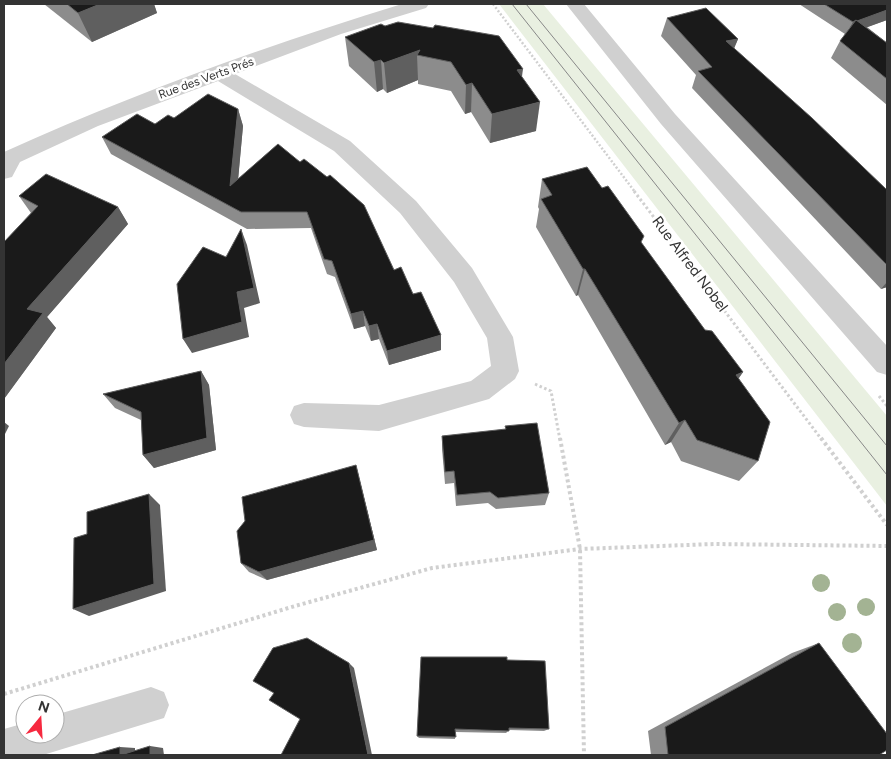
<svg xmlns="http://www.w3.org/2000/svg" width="891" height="759" viewBox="0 0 891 759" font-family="Figtree,sans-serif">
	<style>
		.green { fill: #e9f0e1 }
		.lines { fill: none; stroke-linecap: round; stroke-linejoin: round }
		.path-far2 { stroke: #d0d0d0; stroke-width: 2.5; stroke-dasharray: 2 2; stroke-linecap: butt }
		.path-far1 { stroke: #d0d0d0; stroke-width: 3; stroke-dasharray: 2.5 2.5; stroke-linecap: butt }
		.path { stroke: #d0d0d0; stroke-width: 4; stroke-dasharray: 3 3; stroke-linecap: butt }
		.minor { fill: #d0d0d0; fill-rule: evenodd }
		.tram { stroke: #888; stroke-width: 1 }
		.tree { fill: #a3b393 }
		.wall { fill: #8c8c8c }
		.shaded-wall { fill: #5f5f5f }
		.building { fill: #1a1a1a; stroke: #5f5f5f }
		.labels { text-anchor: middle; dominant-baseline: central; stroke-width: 5; stroke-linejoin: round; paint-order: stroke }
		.far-street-label { font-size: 12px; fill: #333; stroke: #fff }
		.street-label { font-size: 15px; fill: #333; stroke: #fff }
	</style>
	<rect width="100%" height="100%" fill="#fff"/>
	<path class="green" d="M499 4H543L887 416V506Z"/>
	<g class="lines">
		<path class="path-far2" d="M493 4 635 192"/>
		<g class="path-far1">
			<path d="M634 191 822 440"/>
			<path d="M535 384 551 391 560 440"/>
			<path d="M879 396 887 406"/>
		</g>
		<g class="path">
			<path d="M560 438 580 549 584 755"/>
			<path d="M821 438 887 525"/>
			<path d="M4 694 295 606 432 568 580 549 714 544 887 546"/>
		</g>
		<g class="minor">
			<path d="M402 4H429L426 8 341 34 235 74 350 141 416 201 472 268 513 337 519 371 515 379 489 399 379 431 304 427 294 424 290 415 294 406 304 403 379 405 471 381 491 366 487 338 454 282 400 213 334 151 218 81 98 126 20 162 12 177 4 179V152C133 94 268 45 402 4Z"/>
			<path d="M566 4H584L675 114 887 346V375L877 372 661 124Z"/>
			<path d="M151 687 164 692 169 705 164 718 43 755H4V729L25 723V734H55V715Z"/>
		</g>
		<g class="tram">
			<path d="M512 4 887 475"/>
			<path d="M526 4 887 446"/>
		</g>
	</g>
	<g class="tree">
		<circle cx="821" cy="583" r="9"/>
		<circle cx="866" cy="607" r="9"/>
		<circle cx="837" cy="612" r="9"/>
		<circle cx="852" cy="643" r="10"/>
	</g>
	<g class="wall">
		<path d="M44 4H154L157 13 92 42Z"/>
		<path d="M799 4H887V20L867 27 887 43V105L831 58 840 41 845 34Z"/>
		<path d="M667 18 738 39 734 48 887 190V287L881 289 692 88 696 75 661 36Z"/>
		<path d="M385 26 522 77 536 131 490 143 471 112 465 114 451 91 418 84V80L387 93 383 89 377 92 349 66 345 37Z"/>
		<path d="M238 109 243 126 238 179 278 144 394 270 413 294 441 335V350L389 365 379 339 371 341 365 326 354 329 335 277 327 274 311 228 247 229 111 154 102 137 155 124 174 118Z"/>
		<path d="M542 179 642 244 705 330 743 372 739 378 758 461 739 481 681 461 671 442 665 445 578 295 576 296 536 227 539 209 538 207Z"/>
		<path d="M19 196 118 207 128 224 47 317 56 328 4 399V242L31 213Z"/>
		<path d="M201 371 209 385 216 450 154 468 143 455 141 420 115 408 103 394Z"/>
		<path d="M505 426 549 493 545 505 496 509 488 503 456 506 454 483 445 484 442 449V436L505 430Z"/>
		<path d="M356 465 377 550 267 580 249 572 241 563 245 521Z"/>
		<path d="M819 643 879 755H651L648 731 792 653Z"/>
		<path d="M507 660 549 729 544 731 509 730 506 733 455 732V739L419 738 417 736Z"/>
	</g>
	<g class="shaded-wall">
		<path d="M100 4H154L157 13 92 42 78 13Z"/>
		<path d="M887 10V20L846 35 853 22Z"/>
		<path d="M738 39 731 56 726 41Z"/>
		<path d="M420 50 417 55 418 80 387 93 384 63Z"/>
		<path d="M381 60 383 89 377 92 374 62Z"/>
		<path d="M523 69 519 98 517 70Z"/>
		<path d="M472 83 471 112 465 114 466 85Z"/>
		<path d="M540 102 536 131 490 143 492 114Z"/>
		<path d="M238 109 243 126 236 203 230 186Z"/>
		<path d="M118 207 128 224 47 317 56 328 4 399V364L27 309Z"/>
		<path d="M241 229 247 245 260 303 244 308 249 337 192 353 183 339 237 292Z"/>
		<path d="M583 269H585L578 295 576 296Z"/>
		<path d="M887 282V287L881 289Z"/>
		<path d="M363 311 365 326 354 329 351 314Z"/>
		<path d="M377 324 379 339 371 341 369 326Z"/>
		<path d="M441 335V350L389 365 387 351Z"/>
		<path d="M201 371 209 385 216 450 154 468 143 455Z"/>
		<path d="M743 372 726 396 736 375Z"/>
		<path d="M685 420 671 442 665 445 679 423Z"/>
		<path d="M4 422 9 426 4 436Z"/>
		<path d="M356 465 377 550 267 580 259 572Z"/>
		<path d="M149 494 160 505 166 591 89 616 73 609Z"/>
		<path d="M349 663 354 668 372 755H368Z"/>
		<path d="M150 746 163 748 164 755H150Z"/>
		<path d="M120 747 135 748V755H120Z"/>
	</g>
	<g class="building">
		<path d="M67 4H100L78 13Z"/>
		<path d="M824 4H887V10L857 21 856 20 853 22Z"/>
		<path d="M706 8 738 39 726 41 812 118 887 190V265L698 71 712 67 667 18Z"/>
		<path d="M856 20 887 43V79L840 41Z"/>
		<path d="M398 22 433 28 435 25 499 36 523 69 517 70 540 102 492 114 472 83 466 85 451 62 417 55 420 50 384 63 381 60 374 62 345 37 381 24 385 26Z"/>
		<path d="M208 94 238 109 230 186 278 144 300 162 304 159 327 177 330 175 364 205 394 270 401 267 413 294 421 292 441 335 387 351 377 324 369 326 363 311 351 314 332 261 324 259 307 212H241L102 137 137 114 155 124 168 115 174 118Z"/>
		<path d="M587 167 602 188 608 186 644 236 641 242 705 330 712 331 743 372 736 375 770 422 758 461 697 440 685 420 679 423 585 269H583L541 199 552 195 542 179Z"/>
		<path d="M46 174 118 207 27 309 43 313 4 364V284L5 283 4 282V242L38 206 19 196Z"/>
		<path d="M241 229 254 288 237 292 242 322 183 339 177 284 203 247 226 257Z"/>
		<path d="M201 371 207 438 143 455 141 412 103 394Z"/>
		<path d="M537 423 549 493 498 498 490 492 457 495 454 471 445 472 442 436 506 429 505 426Z"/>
		<path d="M356 465 374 540 259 572 241 563 237 531 245 521 242 497Z"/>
		<path d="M149 494 154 584 73 609 74 538 87 534V512Z"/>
		<path d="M307 638 349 663 368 755H281L300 719 269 700 274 693 253 681 273 648Z"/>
		<path d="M819 643 887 734V750L879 755H668L665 727Z"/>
		<path d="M421 657H507V660L545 661 549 729 509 728V731L455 729 456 737 417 736Z"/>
		<path d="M150 746V755H121Z"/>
		<path d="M120 747V755H92Z"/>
	</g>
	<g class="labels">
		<g class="far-street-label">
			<text transform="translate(206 78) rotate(-20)">Rue des Verts Prés</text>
		</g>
		<g class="street-label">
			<text transform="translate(690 264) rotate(53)">Rue Alfred Nobel</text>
		</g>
	</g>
	<rect width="891" height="759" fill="none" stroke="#333333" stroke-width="10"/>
	<g transform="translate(40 719) rotate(18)"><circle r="24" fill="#ffffff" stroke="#adadad"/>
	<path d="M0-4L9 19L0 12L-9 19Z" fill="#f6293f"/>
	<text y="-8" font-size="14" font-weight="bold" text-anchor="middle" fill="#333333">N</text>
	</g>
</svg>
